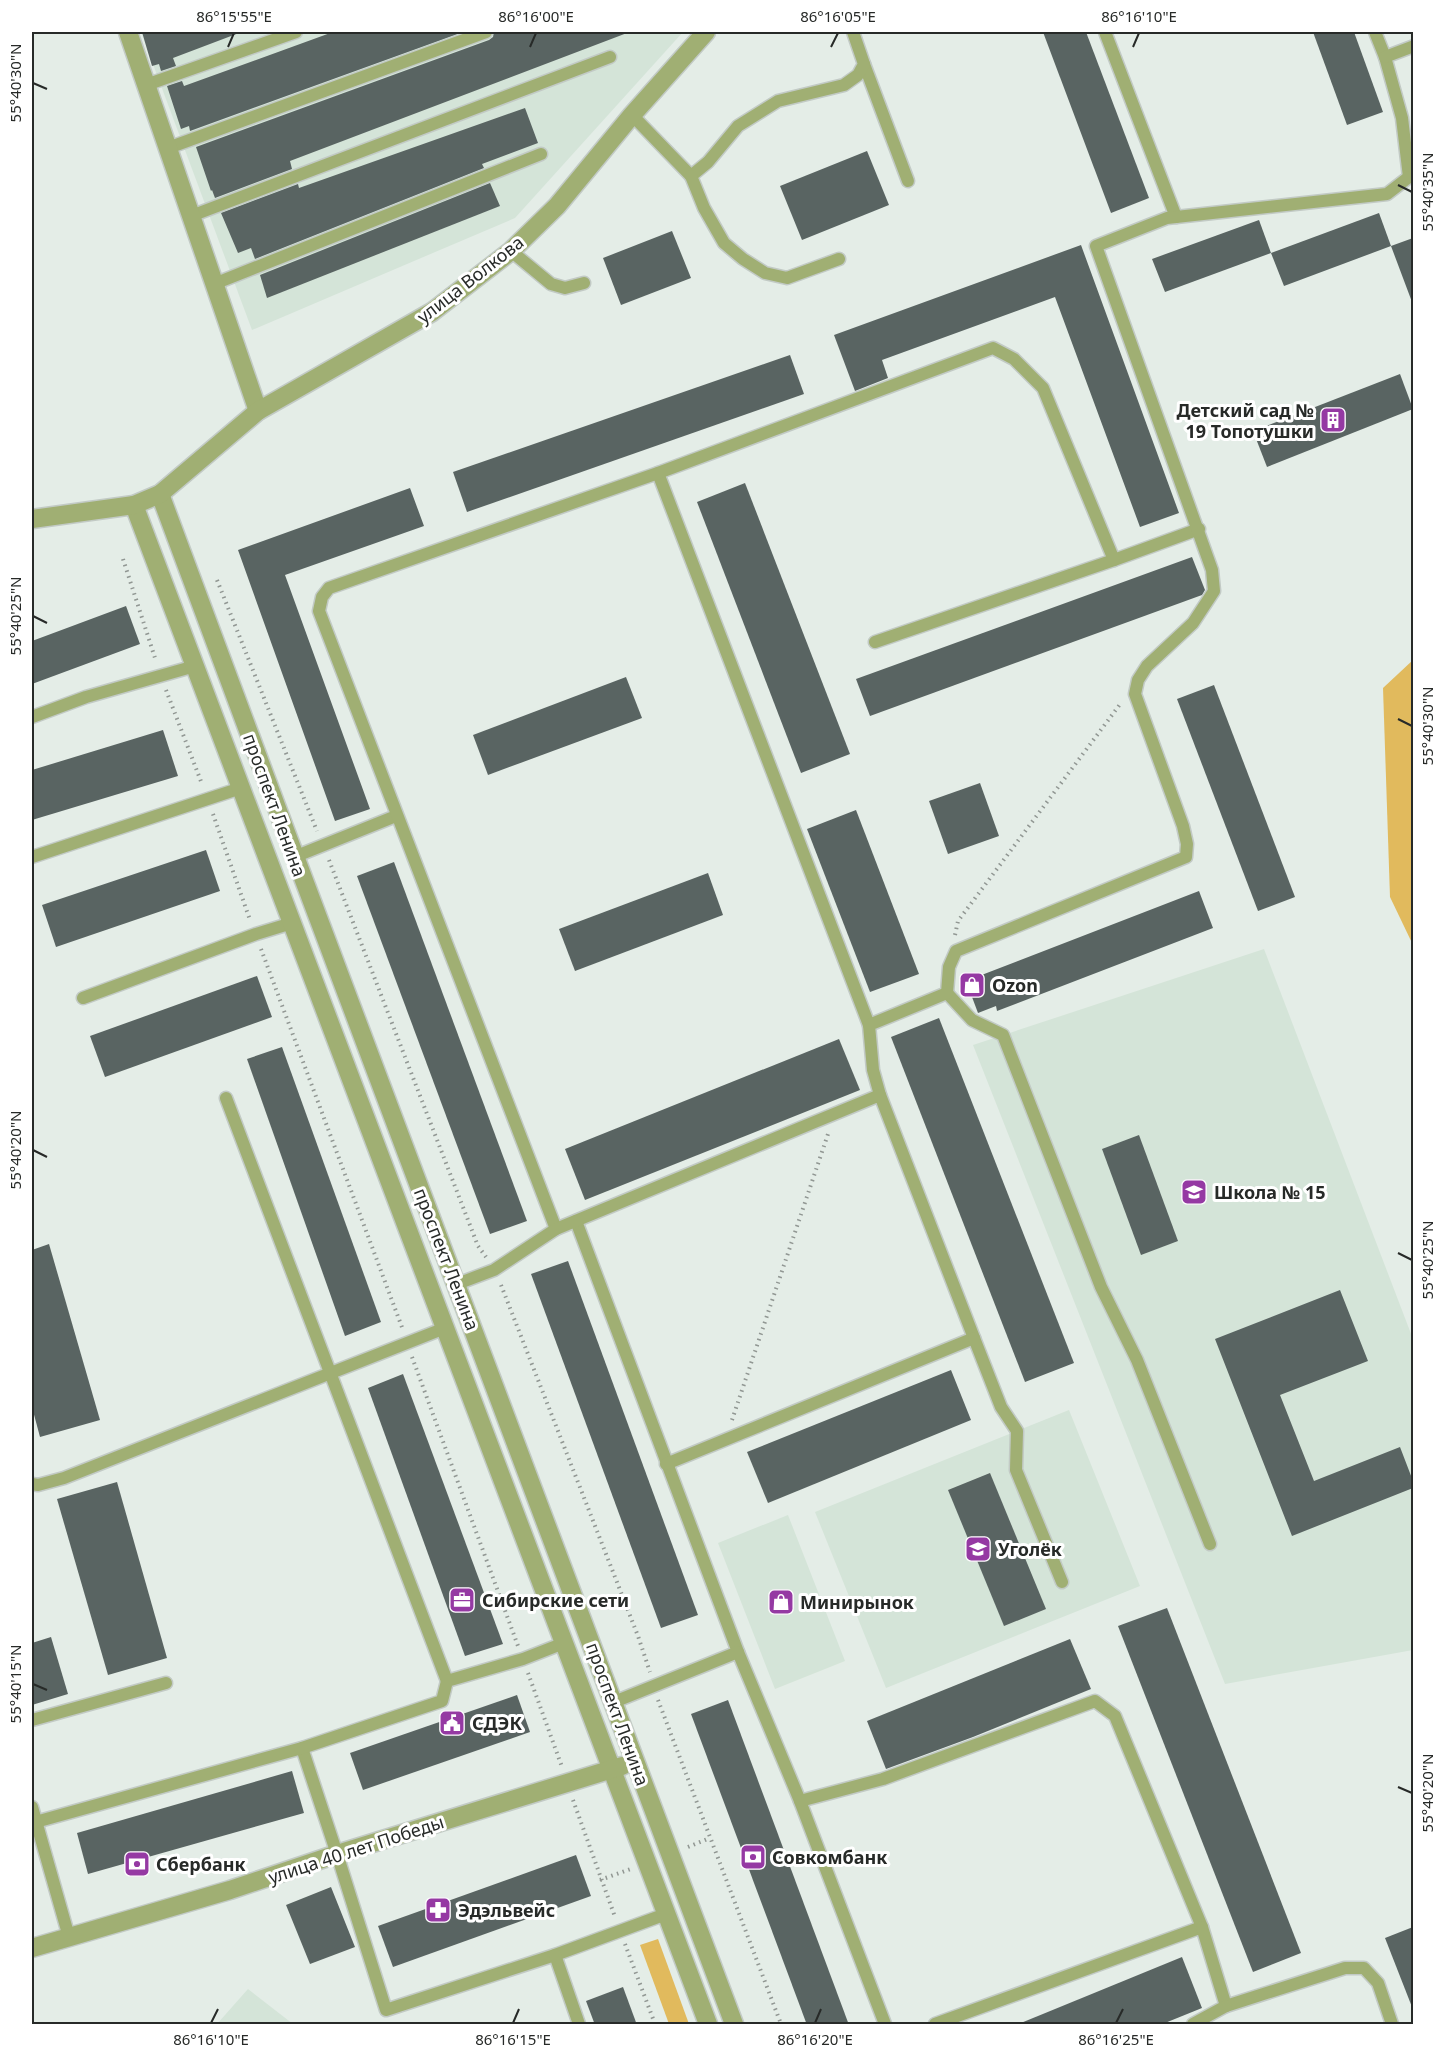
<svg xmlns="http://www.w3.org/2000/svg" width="1445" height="2056" viewBox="0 0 1445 2056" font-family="'Noto Sans',sans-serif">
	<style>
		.built { fill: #d4e4d8 }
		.green { fill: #e1ba5d }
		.building { fill: #596462 }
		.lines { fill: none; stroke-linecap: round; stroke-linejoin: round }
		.lane-casing { stroke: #c2cac5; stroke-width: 15 }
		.street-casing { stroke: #c2cac5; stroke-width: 21 }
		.path { stroke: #919793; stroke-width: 4; stroke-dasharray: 1.5 4.5; stroke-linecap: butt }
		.lane { stroke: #a0af73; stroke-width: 12 }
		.street { stroke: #a0af73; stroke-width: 18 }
		.ticks { fill: none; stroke: #272a28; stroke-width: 2 }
		.labels { text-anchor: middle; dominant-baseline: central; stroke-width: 6; stroke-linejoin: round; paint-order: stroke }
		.street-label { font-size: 18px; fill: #272a28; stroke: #fff }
		.poi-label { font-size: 18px; font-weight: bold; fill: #272a28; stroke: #fff; text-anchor: start }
		.neatline { fill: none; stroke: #272a28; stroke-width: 2 }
		.ticks-label { font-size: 15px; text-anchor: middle; fill: #272a28 }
	</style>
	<rect width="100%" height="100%" fill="#e4ede7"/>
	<g class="built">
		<path d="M141 32H683L515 218 252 330Z"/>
		<path d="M1264 949 1413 1339V1650L1225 1684 973 1045Z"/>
		<path d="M1069 1410 1140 1586 886 1688 815 1512Z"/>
		<path d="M788 1515 845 1661 775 1689 718 1543Z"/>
		<path d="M248 1989 293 2024H217Z"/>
	</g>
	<g class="green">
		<path d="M1413 660V945L1390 897 1383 688Z"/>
		<path d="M658 1939 689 2024H669L640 1945Z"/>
	</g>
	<g class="building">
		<path d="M142 32H239V33L173 58 176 66 161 71 159 64 152 66Z"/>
		<path d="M333 32H463L190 131 189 126 181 129 167 86 182 81 184 86Z"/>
		<path d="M494 32H626L627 33 290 161 292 169 215 198 212 190 211 191 196 147 489 40 493 37Z"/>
		<path d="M1043 32H1086L1149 198 1111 213Z"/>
		<path d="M1313 32H1354L1383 112 1347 125Z"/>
		<path d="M525 108 538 143 482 164 484 168 255 259 251 248 238 253 221 213 298 184 299 188Z"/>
		<path d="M867 151 889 205 802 240 780 186Z"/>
		<path d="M490 183 500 206 267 298 260 275Z"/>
		<path d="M1379 213 1391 246 1284 286 1271 253Z"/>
		<path d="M1259 220 1271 253 1165 292 1152 259Z"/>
		<path d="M672 231 691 278 621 305 603 258Z"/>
		<path d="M1413 238V302H1412L1391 246Z"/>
		<path d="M1081 245 1179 513 1140 527 1055 297 882 360 888 378 855 391 834 335Z"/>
		<path d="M790 355 804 394 467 512 453 472Z"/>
		<path d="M1400 374 1413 409 1267 467 1253 431Z"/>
		<path d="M745 483 850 754 801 773 697 502Z"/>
		<path d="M410 488 424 526 285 575 370 809 335 821 238 550Z"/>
		<path d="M1192 557 1205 590 1202 595 870 716 856 679Z"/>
		<path d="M126 606 140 644 32 684V641Z"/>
		<path d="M626 677 642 718 488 775 473 735Z"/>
		<path d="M1214 685 1295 897 1258 911 1177 699Z"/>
		<path d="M163 730 178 776 32 820V770Z"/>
		<path d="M980 783 999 836 948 854 929 801Z"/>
		<path d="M856 810 919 974 870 992 807 829Z"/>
		<path d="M206 850 220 891 56 947 42 905Z"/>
		<path d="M394 862 527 1221 490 1234 357 876Z"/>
		<path d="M708 873 723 915 575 971 559 929Z"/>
		<path d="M1199 891 1213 928 997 1011 996 1006 978 1013 966 981Z"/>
		<path d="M257 976 272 1017 105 1077 90 1036Z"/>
		<path d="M939 1018 1074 1363 1025 1382 891 1037Z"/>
		<path d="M839 1039 860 1090 585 1200 565 1149Z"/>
		<path d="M282 1047 381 1322 345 1336 247 1059Z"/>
		<path d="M1139 1135 1178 1241 1141 1255 1102 1149Z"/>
		<path d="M49 1244 100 1420 40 1437 32 1407V1250Z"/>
		<path d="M568 1261 698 1615 661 1628 531 1274Z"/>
		<path d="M1340 1290 1368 1361 1280 1395 1314 1481 1400 1447 1413 1481V1488L1292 1536 1215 1339Z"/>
		<path d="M951 1370 971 1420 768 1503 747 1452Z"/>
		<path d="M403 1374 503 1644 465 1656 368 1388Z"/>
		<path d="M990 1473 1046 1609 1004 1626 948 1490Z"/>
		<path d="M117 1482 167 1658 108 1675 57 1499Z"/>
		<path d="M1167 1608 1301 1953 1253 1972 1118 1626Z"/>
		<path d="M51 1637 68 1694 32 1705V1643Z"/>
		<path d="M1070 1639 1091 1689 973 1737 886 1769 867 1721Z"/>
		<path d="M517 1695 530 1732 363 1790 350 1753Z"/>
		<path d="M728 1700 849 2025H807L691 1714Z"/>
		<path d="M292 1771 304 1813 88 1874 77 1833Z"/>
		<path d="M576 1855 591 1896 393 1967 378 1926Z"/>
		<path d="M331 1887 355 1947 310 1964 286 1905Z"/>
		<path d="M1413 1927V2007H1412L1385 1938Z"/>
		<path d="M1182 1957 1202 2008 1160 2025H1016Z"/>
		<path d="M623 1987 637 2025H595L586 2001Z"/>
	</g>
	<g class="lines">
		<g class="lane-casing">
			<g id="lane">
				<path d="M1105 32 1176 217"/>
				<path d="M1375 32 1385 57 1402 118 1409 177"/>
				<path d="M1385 57 1414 46"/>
				<path d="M864 64 908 181"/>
				<path d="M146 85 296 32"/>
				<path d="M632 115 691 176 708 162 738 126 778 101 844 85 858 75 864 64 853 32"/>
				<path d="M168 148 486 32"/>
				<path d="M691 176 704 208 724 243 743 259 765 273 787 278 839 259"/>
				<path d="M191 216 610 57"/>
				<path d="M511 251 551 284 565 288 584 283"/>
				<path d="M214 284 541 154"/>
				<path d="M658 473 869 1025"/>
				<path d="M875 642 1114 560 1199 529"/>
				<path d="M32 717 86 697 195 666"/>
				<path d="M32 857 241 788"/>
				<path d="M294 857 396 816"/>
				<path d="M947 993 972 1020 1003 1035 1101 1287 1137 1360 1210 1544"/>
				<path d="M83 998 256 934 292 923"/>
				<path d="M880 1095 873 1070 869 1025 947 993 949 967 956 951 1186 857 1187 844 1183 826 1135 694 1138 680 1147 666 1193 623 1214 591 1212 570 1096 246 1167 218 1387 194 1409 177H1414"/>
				<path d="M226 1098 447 1681"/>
				<path d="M576 1221 738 1652"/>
				<path d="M556 1229 319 611 322 597 329 588 658 473 993 348 1014 359 1043 388 1114 560"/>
				<path d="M457 1284 494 1270 556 1229 880 1095 974 1338 666 1464"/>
				<path d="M974 1338 1001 1407 1017 1431 1016 1470 1062 1582"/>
				<path d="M32 1484 38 1485 64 1478 445 1328"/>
				<path d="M614 1702 738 1652 800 1801 885 2024"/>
				<path d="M32 1720 166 1683"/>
				<path d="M302 1748 337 1854 386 2010 555 1955 666 1914"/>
				<path d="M800 1801 883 1779 1095 1701 1115 1716 1202 1927 935 2024"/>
				<path d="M32 1807 69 1937"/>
				<path d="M32 1823 302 1748 442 1701 447 1681 523 1659 564 1643"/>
				<path d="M1202 1927 1226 2006 1345 1968H1364L1378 1983 1392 2024"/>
				<path d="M555 1955 579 2024"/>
				<path d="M1193 2024 1226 2006"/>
			</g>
		</g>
		<g class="street-casing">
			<g id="street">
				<path d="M128 32 258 411"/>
				<path d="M160 494C349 1005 544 1514 734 2024"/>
				<path d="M134 505 708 2024"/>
				<path d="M32 519 134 505 160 494 258 411 432 312 511 251 557 206 632 115 706 32"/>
				<path d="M32 1948 230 1890 337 1854 622 1766"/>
			</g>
		</g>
		<g class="path">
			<path d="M123 559 156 661"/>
			<path d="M217 580 317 831"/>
			<path d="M166 690 202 784"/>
			<path d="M213 814 250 920"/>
			<path d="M329 860 478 1246 486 1257"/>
			<path d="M955 935 958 921 1121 703"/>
			<path d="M261 949 403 1330"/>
			<path d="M501 1285 638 1636 650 1672"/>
			<path d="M412 1357 518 1646"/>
			<path d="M732 1420 828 1134"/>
			<path d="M528 1673 562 1767"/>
			<path d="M658 1700 781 2024"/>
			<path d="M573 1800 615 1917"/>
			<path d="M688 1847 710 1838"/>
			<path d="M600 1880 631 1869"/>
			<path d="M625 1944 655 2024"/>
		</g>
		<use href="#lane" class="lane"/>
		<use href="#street" class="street"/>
	</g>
	<path class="ticks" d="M228 47 234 33M530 47 536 33M831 47 838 33M1133 47 1139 33M33 83 47 89M1398 185 1412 192M33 616 47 623M1398 719 1412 726M33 1150 47 1157M1398 1253 1412 1260M33 1684 47 1690M1398 1787 1412 1793M211 2023 218 2009M513 2023 519 2009M815 2023 821 2009M1116 2023 1123 2009"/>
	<defs>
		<g id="building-square" transform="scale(1.35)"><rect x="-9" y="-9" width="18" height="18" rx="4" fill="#9539a3" stroke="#fff"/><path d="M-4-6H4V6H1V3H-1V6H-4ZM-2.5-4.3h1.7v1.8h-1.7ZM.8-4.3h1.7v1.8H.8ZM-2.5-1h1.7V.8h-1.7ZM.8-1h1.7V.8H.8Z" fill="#fff"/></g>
		<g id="shop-square" transform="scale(1.35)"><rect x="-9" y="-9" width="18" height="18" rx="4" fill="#9539a3" stroke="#fff"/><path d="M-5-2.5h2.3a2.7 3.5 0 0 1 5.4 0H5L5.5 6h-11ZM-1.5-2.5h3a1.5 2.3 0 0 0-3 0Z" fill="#fff"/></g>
		<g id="school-square" transform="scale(1.35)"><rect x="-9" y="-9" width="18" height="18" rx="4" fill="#9539a3" stroke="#fff"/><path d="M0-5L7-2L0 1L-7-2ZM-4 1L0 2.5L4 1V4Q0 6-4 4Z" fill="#fff"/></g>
		<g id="office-square" transform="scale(1.35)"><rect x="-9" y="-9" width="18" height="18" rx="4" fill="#9539a3" stroke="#fff"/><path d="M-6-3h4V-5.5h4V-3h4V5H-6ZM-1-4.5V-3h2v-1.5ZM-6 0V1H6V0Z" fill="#fff"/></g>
		<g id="civic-square" transform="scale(1.35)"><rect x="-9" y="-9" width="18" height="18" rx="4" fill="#9539a3" stroke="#fff"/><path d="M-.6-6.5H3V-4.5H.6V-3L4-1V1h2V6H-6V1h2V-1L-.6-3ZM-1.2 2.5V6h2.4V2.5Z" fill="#fff"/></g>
		<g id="bank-square" transform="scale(1.35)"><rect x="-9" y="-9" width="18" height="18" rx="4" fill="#9539a3" stroke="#fff"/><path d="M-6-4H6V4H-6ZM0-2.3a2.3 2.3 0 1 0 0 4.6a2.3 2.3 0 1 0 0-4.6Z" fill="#fff"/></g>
		<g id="pharmacy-square" transform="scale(1.35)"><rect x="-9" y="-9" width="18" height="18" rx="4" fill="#9539a3" stroke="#fff"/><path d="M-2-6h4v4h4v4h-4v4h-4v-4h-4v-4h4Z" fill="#fff"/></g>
	</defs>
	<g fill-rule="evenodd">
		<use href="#building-square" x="1333" y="420"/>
		<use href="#shop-square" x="972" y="985"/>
		<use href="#school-square" x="1194" y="1192"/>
		<use href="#school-square" x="978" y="1549"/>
		<use href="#office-square" x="462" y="1600"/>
		<use href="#shop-square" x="781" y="1602"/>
		<use href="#civic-square" x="452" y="1723"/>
		<use href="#bank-square" x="753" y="1857"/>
		<use href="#bank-square" x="137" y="1864"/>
		<use href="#pharmacy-square" x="438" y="1910"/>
	</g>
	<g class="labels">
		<g class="street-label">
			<text transform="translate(470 279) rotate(-38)">улица Волкова</text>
			<text transform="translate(275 805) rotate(70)">проспект Ленина</text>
			<text transform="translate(447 1259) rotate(69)">проспект Ленина</text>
			<text transform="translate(618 1714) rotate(70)">проспект Ленина</text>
			<text transform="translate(356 1849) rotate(-18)">улица 40 лет Победы</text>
		</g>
		<g class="poi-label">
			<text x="1314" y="410" text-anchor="end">Детский сад №<tspan x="1314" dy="21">19 Топотушки</tspan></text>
			<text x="992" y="985">Ozon</text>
			<text x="1214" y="1192">Школа № 15</text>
			<text x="998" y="1549">Уголёк</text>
			<text x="482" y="1600">Сибирские сети</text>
			<text x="800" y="1602">Минирынок</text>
			<text x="472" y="1723">СДЭК</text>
			<text x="772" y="1857">Совкомбанк</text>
			<text x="156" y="1864">Сбербанк</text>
			<text x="458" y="1910">Эдэльвейс</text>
		</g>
	</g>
	<rect width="1445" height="2056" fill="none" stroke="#ffffff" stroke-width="66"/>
	<rect x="33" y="33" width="1379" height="1990" class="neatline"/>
	<g class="ticks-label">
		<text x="234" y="22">86°15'55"E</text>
		<text x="536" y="22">86°16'00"E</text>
		<text x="838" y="22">86°16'05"E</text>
		<text x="1139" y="22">86°16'10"E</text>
		<text transform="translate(16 83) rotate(-90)" y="5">55°40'30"N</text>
		<text transform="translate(1428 192) rotate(-90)" y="5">55°40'35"N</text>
		<text transform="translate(16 616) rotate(-90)" y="5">55°40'25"N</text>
		<text transform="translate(1428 726) rotate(-90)" y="5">55°40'30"N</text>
		<text transform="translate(16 1150) rotate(-90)" y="5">55°40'20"N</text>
		<text transform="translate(1428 1260) rotate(-90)" y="5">55°40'25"N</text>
		<text transform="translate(16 1684) rotate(-90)" y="5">55°40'15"N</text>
		<text transform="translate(1428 1793) rotate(-90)" y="5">55°40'20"N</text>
		<text x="211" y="2045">86°16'10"E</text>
		<text x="513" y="2045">86°16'15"E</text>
		<text x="815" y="2045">86°16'20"E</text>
		<text x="1116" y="2045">86°16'25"E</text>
	</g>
</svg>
